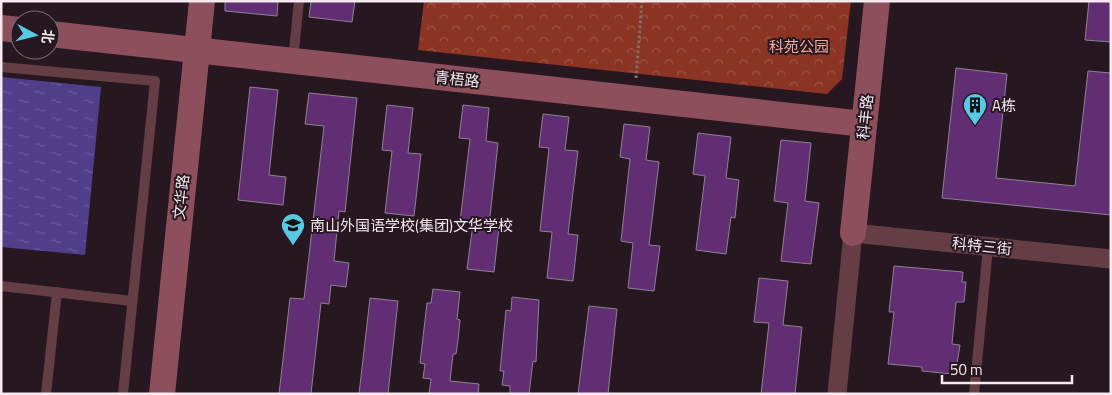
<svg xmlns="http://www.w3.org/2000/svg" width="1112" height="395" viewBox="0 0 1112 395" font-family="'Titillium Web','Noto Sans SC',sans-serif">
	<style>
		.forest { fill: url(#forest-crowns) }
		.water { fill: url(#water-ripples) }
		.building { fill: #612d73; stroke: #8e8293 }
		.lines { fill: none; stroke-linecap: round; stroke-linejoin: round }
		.path { stroke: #7c6f76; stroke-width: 3; stroke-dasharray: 2.5 2.5; stroke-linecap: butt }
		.lane { stroke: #653e45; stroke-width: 10 }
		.street { stroke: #653e45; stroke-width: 19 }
		.secondary { stroke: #8d4f5c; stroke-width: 26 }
		.labels { text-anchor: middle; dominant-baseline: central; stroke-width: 4; stroke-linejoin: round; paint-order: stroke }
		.park-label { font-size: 15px; fill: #f4aa99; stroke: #261720 }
		.street-label { font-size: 15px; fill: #f5eaf0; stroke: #261720 }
		.poi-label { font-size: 15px; fill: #f5eaf0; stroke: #261720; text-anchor: start }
	</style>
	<defs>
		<pattern id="forest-crowns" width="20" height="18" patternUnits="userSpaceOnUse" patternTransform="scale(1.25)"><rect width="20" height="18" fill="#8b3423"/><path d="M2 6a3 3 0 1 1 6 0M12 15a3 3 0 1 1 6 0" fill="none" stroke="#9c5243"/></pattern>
		<pattern id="water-ripples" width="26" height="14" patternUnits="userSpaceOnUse" patternTransform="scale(1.25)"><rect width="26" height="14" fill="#503e8b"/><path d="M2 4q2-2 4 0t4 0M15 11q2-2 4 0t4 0" fill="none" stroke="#6a5a9c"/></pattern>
	</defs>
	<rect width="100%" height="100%" fill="#261720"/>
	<path class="forest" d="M424 1H851L842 79 827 94 418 50Z"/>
	<path class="water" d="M1 77 101 87 85 255 1 247Z"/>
	<g class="building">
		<path d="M225 1H278L277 16 225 11Z"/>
		<path d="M311 1H355L352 22 309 17Z"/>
		<path d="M1089 1H1111V42L1085 40Z"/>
		<path d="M956 68 1007 74 996 178 1075 186 1088 71 1111 73V215L942 198Z"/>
		<path d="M250 87 278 90 269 175 286 177 283 205 238 200Z"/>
		<path d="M309 93 357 98 345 212 339 211 334 261 349 263 346 287 331 285 329 304 321 303 311 394H279L290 298 304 299 324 126 305 124Z"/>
		<path d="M387 105 413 108 408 153 421 154 414 216 385 213 392 151 382 150Z"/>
		<path d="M463 105 489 108 486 141 498 143 489 226 499 227 494 272 467 269 473 224 460 222 470 139 459 138Z"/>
		<path d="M543 114 569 117 565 150 578 151 568 234 578 235 573 281 547 278 552 232 540 231 549 148 539 147Z"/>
		<path d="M624 124 650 127 646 160 659 162 649 245 660 246 654 291 628 288 633 243 621 241 630 159 620 157Z"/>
		<path d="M698 133 731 137 726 178 739 180 735 218 731 217 726 254 696 250 705 176 693 174Z"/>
		<path d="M781 140 811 143 805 201 819 203 811 264 781 261 788 203 774 201Z"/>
		<path d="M894 266 963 272 962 282H966L964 302H956L952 344 960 345 957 364H953L952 374 922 371V367L888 364 894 312H889Z"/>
		<path d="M759 278 788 281 783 325 802 327 795 394H761L769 323 754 322Z"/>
		<path d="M433 289 460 292 457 319 460 320 458 340 456 354H453L450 381 479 384 478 394H429L431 379 423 378 425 364 420 363 427 303H431Z"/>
		<path d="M512 297 539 300 536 362 533 361 529 394H510V386L502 385 504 371H500L506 310 511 311Z"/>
		<path d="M370 298 398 301 388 394H359Z"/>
		<path d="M589 306 617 309 608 394H578Z"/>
	</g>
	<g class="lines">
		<path class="path" d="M636 78 642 1"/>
		<g class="lane">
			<path d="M293 60 299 1"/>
			<path d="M1 67 155 81 123 394"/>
			<path d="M1 286 132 301"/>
			<path d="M46 394 57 292"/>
			<path d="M974 394 988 247"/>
		</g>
		<path class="street" d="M837 394 853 233 1111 259"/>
		<g class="secondary">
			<path d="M1 28 20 30"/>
			<path d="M50 34 864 124"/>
			<path d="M853 233 877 1"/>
			<path d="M162 394 202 1"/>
		</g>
	</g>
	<defs>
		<g id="building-pin" transform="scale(1.25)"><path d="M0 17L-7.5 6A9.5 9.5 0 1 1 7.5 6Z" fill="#57c9e2" stroke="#261720"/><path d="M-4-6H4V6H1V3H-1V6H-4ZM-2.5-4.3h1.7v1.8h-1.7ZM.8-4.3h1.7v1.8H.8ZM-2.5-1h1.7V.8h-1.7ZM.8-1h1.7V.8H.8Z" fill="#111"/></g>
		<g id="school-pin" transform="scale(1.25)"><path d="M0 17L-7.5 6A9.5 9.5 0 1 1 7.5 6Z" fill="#57c9e2" stroke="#261720"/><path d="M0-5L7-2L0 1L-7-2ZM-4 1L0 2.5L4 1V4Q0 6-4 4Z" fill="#111"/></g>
	</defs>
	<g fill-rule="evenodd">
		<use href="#building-pin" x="975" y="105"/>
		<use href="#school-pin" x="293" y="225"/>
	</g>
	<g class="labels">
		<g class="park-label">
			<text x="799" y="46">科苑公园</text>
		</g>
		<g class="street-label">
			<text transform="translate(457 79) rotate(6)">青梧路</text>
			<text transform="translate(865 117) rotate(-84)">科丰路</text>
			<text transform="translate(181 197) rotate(-84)">文华路</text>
			<text transform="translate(982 246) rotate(6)">科特三街</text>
		</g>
		<g class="poi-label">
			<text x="992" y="105">A栋</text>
			<text x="310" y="225">南山外国语学校(集团)文华学校</text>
		</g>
	</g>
	<rect width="1112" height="395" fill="none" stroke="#f5eaf0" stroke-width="5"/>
	<g transform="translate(35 35) rotate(97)"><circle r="24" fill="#261720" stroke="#796b73"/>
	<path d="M0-4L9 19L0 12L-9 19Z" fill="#57c9e2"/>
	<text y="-8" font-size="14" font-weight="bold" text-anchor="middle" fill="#f5eaf0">北</text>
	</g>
	<path d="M942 375v8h130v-8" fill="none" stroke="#f5eaf0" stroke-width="2.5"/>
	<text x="950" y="375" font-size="15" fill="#f5eaf0" stroke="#261720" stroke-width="4" paint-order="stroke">50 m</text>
</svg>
